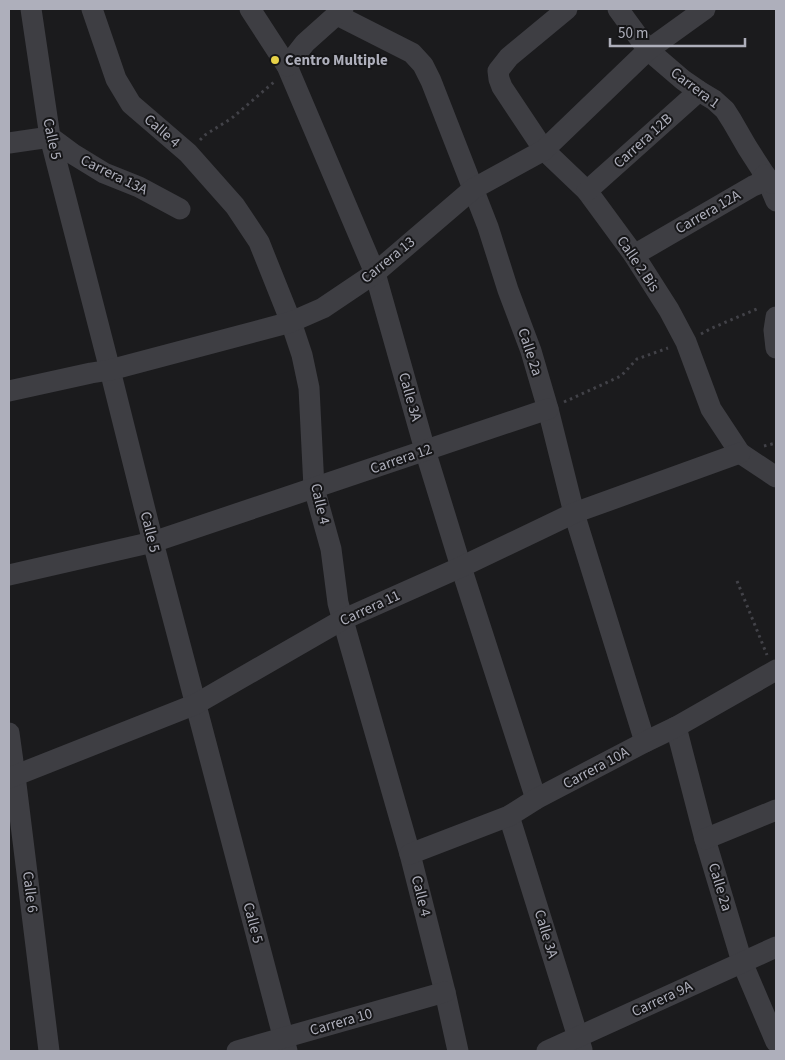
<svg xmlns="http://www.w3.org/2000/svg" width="785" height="1060" viewBox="0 0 785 1060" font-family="'Source Sans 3',sans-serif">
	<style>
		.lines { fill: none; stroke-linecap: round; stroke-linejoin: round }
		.path { stroke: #424248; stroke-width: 3; stroke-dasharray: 2.5 4; stroke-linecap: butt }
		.minor { stroke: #3e3e43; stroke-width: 21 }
		.poi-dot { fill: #e7d248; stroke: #161618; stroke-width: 2 }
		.labels { text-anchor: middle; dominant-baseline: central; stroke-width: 4; stroke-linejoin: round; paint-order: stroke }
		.poi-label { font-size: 15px; font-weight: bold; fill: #aeafbb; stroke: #161618; text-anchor: start }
		.street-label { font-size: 15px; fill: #aeafbb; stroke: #161618 }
	</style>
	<rect width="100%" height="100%" fill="#1b1b1d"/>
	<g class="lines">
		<g class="path">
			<path d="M200 140 205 135 232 118 274 82"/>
			<path d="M701 334 712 328 759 308"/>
			<path d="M564 402 621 376 637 359 668 348"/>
			<path d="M764 446 776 443"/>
			<path d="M737 581 767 655"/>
		</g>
		<g class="minor">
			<path d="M31 9 50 137 110 370 153 542 287 1051"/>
			<path d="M92 9 116 79 131 104 188 153 235 206 259 242 291 322 302 355 309 388 314 488 331 549 338 603 410 854 445 992 458 1051"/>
			<path d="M250 9 287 66 375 273 425 450 461 567 536 799"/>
			<path d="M567 9 509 57 498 71 499 79 502 87 544 150 587 191 634 255 669 310 686 342 711 409 740 453 776 477"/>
			<path d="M618 9 648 50 683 80 699 91 714 100 725 110 732 121 747 147 765 175 776 201"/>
			<path d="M337 15 412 53 423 65 431 81 488 227 508 290 531 351 548 409 574 513 645 742"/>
			<path d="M287 66 305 43 343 9"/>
			<path d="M9 143 50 137 73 154 104 173 139 187 180 209"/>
			<path d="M587 191 699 91"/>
			<path d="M634 255 753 186 758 184 765 175 772 183"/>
			<path d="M776 317 774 330 776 348"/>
			<path d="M9 391 91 373 110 370 291 322 323 308 375 273 473 189 544 150 648 50 705 9"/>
			<path d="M9 575 153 542 548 409"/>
			<path d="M676 727 705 839 742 962 776 1042"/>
			<path d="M9 733 15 776 49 1051"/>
			<path d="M9 778 196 704 342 620 461 567 574 513 740 453"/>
			<path d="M509 816 582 1050"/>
			<path d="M705 839 776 810"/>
			<path d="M410 854 509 816 536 799 645 742 676 727 776 670"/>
			<path d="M237 1051 445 992"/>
			<path d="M547 1051 776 947"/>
		</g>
	</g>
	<circle class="poi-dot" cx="275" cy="60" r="5"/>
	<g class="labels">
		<g class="poi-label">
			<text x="285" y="60">Centro Multiple</text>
		</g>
		<g class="street-label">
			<text transform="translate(695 88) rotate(37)">Carrera 1</text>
			<text transform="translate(162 131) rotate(41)">Calle 4</text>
			<text transform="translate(52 139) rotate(78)">Calle 5</text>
			<text transform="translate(643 141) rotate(-42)">Carrera 12B</text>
			<text transform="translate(114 175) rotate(26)">Carrera 13A</text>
			<text transform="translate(708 212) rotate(-30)">Carrera 12A</text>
			<text transform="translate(388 260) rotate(-39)">Carrera 13</text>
			<text transform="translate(638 264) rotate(56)">Calle 2 Bis</text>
			<text transform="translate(530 352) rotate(72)">Calle 2a</text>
			<text transform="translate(410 397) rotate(74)">Calle 3A</text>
			<text transform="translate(401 459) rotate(-19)">Carrera 12</text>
			<text transform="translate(320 504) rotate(77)">Calle 4</text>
			<text transform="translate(150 532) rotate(76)">Calle 5</text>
			<text transform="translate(370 608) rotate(-25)">Carrera 11</text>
			<text transform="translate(596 768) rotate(-28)">Carrera 10A</text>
			<text transform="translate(720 887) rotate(73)">Calle 2a</text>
			<text transform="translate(30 892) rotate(83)">Calle 6</text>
			<text transform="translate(421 896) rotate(76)">Calle 4</text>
			<text transform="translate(253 923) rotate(75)">Calle 5</text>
			<text transform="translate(546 934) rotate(73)">Calle 3A</text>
			<text transform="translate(662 999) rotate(-25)">Carrera 9A</text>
			<text transform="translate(341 1022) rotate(-16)">Carrera 10</text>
		</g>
	</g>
	<rect width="785" height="1060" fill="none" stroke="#aeafbb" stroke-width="20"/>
	<path d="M610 38v8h135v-8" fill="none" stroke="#aeafbb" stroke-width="2.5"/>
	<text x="618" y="38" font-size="15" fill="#aeafbb" stroke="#161618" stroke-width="4" paint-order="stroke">50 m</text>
</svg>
